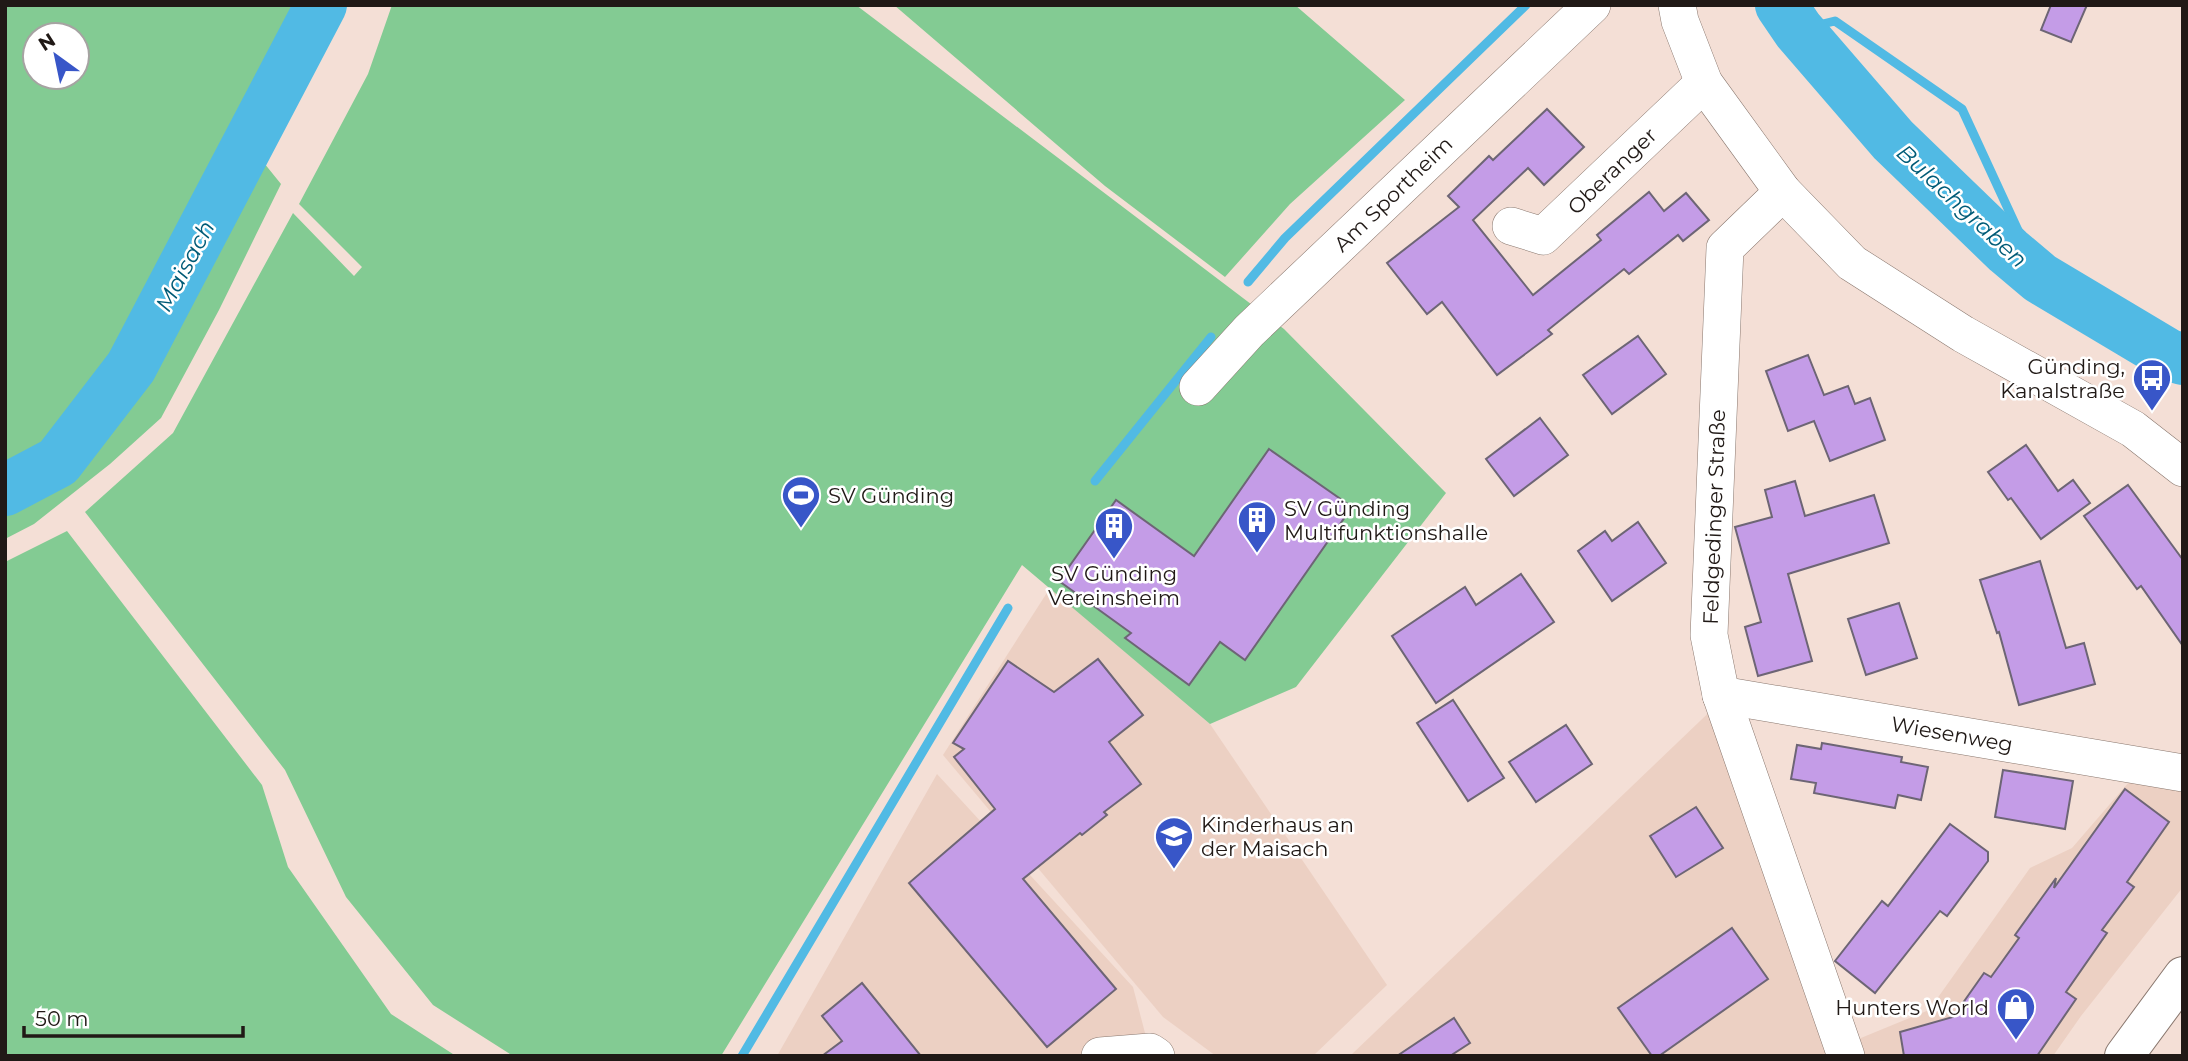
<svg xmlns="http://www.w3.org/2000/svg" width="2188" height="1061" viewBox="0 0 2188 1061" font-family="Montserrat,sans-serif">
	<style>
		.built { fill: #ecd0c3 }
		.green { fill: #83cb93; fill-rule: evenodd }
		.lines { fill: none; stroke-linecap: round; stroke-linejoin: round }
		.stream { stroke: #51bae4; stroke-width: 9 }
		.river { stroke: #51bae4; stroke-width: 52 }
		.building { fill: #c49ce7; stroke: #6d6575; stroke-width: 2 }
		.minor-casing { stroke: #89776e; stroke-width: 38 }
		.major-casing { stroke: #89776e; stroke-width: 40 }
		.minor { stroke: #fff; stroke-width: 37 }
		.major { stroke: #fff; stroke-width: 38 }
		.labels { text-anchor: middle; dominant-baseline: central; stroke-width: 5; stroke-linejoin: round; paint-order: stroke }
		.street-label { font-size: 21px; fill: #201916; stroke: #fff }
		.poi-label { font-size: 21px; fill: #201916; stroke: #fff; text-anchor: start }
		.water-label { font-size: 23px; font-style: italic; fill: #005b77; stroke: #fff }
	</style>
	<rect width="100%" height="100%" fill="#f4dfd6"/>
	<g class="built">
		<path d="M1050 588 1210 724 1387 985 1313 1056H1216L1163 1017 943 755Z"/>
		<path d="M1723 699 1832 1056H1350Z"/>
		<path d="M937 774 1133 987 1150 1052 1156 1056H777Z"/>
		<path d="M2135 775 2183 783V887L2081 1016 2053 1056H1862L1856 1040 1929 1010 2030 868 2072 848Z"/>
	</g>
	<g class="green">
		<path d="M5 5H296L262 69 129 338 86 412 38 448 5 464ZM35 35H77V77H35Z"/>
		<path d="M392 5H856L1284 329 1446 493 1296 687 1210 724 1022 565 721 1056H513L433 1005 346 897 285 770 85 512 173 433 293 213 354 276 362 267 299 204 368 74Z"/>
		<path d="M894 5H1295L1405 100 1290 204 1225 277 1105 186Z"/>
		<path d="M264 163 281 184 219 310 161 418 110 464 34 524 5 539V514L67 481 152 374 233 213Z"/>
		<path d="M67 531 262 785 288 867 391 1014 456 1056H5V562Z"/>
	</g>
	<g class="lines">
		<g class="stream">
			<path d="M1798 30 1835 21 1962 109 2040 278"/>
			<path d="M1248 282 1285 238 1526 5"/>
			<path d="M1095 481 1211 337"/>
			<path d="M742 1056 1008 608"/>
		</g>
		<g class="river">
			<path d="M1781 5 1798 30 1893 140 2008 251 2040 278 2169 355 2183 359"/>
			<path d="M5 490 58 462 131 367 321 5"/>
		</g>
	</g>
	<g class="building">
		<path d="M2051 5H2087L2071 42 2041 30Z"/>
		<path d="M1547 109 1584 147 1544 185 1528 168 1473 220 1533 295 1601 240 1597 235 1649 192 1664 211 1686 193 1709 220 1683 241 1678 235 1629 274 1624 269 1548 330 1552 334 1497 375 1442 302 1427 314 1387 263 1459 207 1448 196 1489 156 1493 160Z"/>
		<path d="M1638 336 1666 374 1612 414 1583 375Z"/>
		<path d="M1808 355 1824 395 1848 386 1855 404 1870 398 1885 440 1830 461 1814 421 1788 431 1766 371Z"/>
		<path d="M1540 418 1568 455 1514 496 1486 459Z"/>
		<path d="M2026 445 2058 491 2073 480 2090 503 2041 539 2011 498 2008 500 1988 472Z"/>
		<path d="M1269 449 1352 507 1245 660 1220 642 1189 685 1125 638 1131 633 1059 581 1116 500 1194 556Z"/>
		<path d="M1795 481 1805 516 1874 495 1889 543 1788 574 1812 661 1758 676 1745 627 1761 622 1735 527 1772 517 1765 490Z"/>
		<path d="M2128 485 2183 560V646L2141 586 2137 589 2084 516Z"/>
		<path d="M1638 522 1666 563 1612 601 1578 551 1605 531 1612 541Z"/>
		<path d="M2040 561 2066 648 2084 643 2095 684 2019 705 1999 632 1997 633 1980 580Z"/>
		<path d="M1521 574 1554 622 1436 703 1392 636 1465 587 1476 605Z"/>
		<path d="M1899 603 1917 658 1866 675 1848 619Z"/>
		<path d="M1098 659 1143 715 1109 742 1141 784 1104 812 1107 815 1082 835 1080 833 1023 879 1116 989 1047 1047 909 883 995 809 954 757 964 749 953 743 1008 661 1054 692Z"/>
		<path d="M1453 700 1504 778 1468 801 1417 723Z"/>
		<path d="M1566 725 1592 764 1536 802 1509 762Z"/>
		<path d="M1822 743 1902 757 1901 762 1928 767 1921 800 1898 795 1895 808 1814 793 1816 783 1791 779 1797 745 1821 749Z"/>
		<path d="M2003 770 2073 781 2065 829 1995 817Z"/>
		<path d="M2125 789 2169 822 2127 882 2134 887 2102 930 2107 933 2066 992 2076 999 2037 1056H1904L1900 1032 1953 1017 1984 973 1991 977 2019 938 2015 935 2056 878 2054 888Z"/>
		<path d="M1696 807 1723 848 1676 877 1650 836Z"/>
		<path d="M1950 824 1988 852V861L1947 916 1940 911 1875 993 1835 961 1882 901 1888 906Z"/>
		<path d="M1732 928 1768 979 1659 1056H1652L1618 1008Z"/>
		<path d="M862 983 921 1056H822L842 1041 822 1016Z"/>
		<path d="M1454 1018 1470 1043 1450 1056H1397Z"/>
	</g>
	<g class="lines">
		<g class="minor-casing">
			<g id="minor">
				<path d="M1677 5 1680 21 1704 83 1783 192 1852 263 1963 334 2133 429 2183 468"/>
				<path d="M1783 192 1725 248 1709 635 1721 695 1846 1056"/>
				<path d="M1511 226 1543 236 1704 83"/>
				<path d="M1198 387 1249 331 1592 5"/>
				<path d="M1721 695 2183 773"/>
				<path d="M1100 1056 1150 1052 1156 1056"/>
			</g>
		</g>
		<g class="major-casing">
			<path id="major" d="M2124 1056 2183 976"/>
		</g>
		<use href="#minor" class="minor"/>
		<use href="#major" class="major"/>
	</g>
	<defs>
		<g id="bus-pin" transform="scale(2.0125)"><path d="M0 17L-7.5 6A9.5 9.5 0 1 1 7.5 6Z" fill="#3856c8" stroke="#fff"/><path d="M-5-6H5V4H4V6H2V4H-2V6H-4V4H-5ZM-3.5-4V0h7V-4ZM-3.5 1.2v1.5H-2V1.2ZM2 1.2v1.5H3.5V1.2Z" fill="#fff"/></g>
		<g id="stadium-pin" transform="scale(2.0125)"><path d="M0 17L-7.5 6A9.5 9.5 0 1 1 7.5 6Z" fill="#3856c8" stroke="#fff"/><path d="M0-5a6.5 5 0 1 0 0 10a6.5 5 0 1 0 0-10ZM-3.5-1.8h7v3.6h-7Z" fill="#fff"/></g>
		<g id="building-pin" transform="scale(2.0125)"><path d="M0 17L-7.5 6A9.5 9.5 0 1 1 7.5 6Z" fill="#3856c8" stroke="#fff"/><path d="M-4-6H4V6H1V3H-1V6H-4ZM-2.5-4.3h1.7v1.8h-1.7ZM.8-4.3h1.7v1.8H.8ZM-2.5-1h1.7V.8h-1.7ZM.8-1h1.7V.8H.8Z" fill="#fff"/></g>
		<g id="school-pin" transform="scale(2.0125)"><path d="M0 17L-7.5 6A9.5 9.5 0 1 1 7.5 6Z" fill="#3856c8" stroke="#fff"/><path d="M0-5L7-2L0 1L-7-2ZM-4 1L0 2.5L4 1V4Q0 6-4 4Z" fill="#fff"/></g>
		<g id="shop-pin" transform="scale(2.0125)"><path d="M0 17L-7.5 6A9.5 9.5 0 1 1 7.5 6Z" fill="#3856c8" stroke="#fff"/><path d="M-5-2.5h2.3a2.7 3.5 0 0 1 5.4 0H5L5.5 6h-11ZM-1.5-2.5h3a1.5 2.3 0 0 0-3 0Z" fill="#fff"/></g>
	</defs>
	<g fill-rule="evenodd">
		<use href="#bus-pin" x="2152" y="378"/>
		<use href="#stadium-pin" x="801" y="495"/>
		<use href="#building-pin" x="1257" y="520"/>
		<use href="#building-pin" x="1114" y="526"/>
		<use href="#school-pin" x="1174" y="836"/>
		<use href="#shop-pin" x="2016" y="1007"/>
	</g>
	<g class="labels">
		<g class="street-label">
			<text transform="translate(1612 171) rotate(-44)">Oberanger</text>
			<text transform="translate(1393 194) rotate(-44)">Am Sportheim</text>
			<text transform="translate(1714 517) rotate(-88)">Feldgedinger Straße</text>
			<text transform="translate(1952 734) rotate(10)">Wiesenweg</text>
		</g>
		<g class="poi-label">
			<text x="2125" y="366" text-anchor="end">Günding,<tspan x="2125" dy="24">Kanalstraße</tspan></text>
			<text x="828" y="495">SV Günding</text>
			<text x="1284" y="508">SV Günding<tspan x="1284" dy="24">Multifunktionshalle</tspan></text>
			<text x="1114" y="573" text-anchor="middle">SV Günding<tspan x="1114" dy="24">Vereinsheim</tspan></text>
			<text x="1201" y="824">Kinderhaus an<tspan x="1201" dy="24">der Maisach</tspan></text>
			<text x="1989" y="1007" text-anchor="end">Hunters World</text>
		</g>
		<g class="water-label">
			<text transform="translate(1962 206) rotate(43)">Bulachgraben</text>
			<text transform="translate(185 266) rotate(-62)">Maisach</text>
		</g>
	</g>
	<rect width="2188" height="1061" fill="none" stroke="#201916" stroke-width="14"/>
	<g transform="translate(56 56) rotate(327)"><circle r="33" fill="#ffffff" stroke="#a6a3a2" stroke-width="2"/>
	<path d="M0-5L12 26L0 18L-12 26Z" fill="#3856c8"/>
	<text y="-10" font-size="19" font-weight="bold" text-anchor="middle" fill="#201916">N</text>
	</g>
	<path d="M24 1026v10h219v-10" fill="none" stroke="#201916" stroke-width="3.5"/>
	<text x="35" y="1026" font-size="21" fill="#201916" stroke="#ffffff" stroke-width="5" paint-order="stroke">50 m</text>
</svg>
